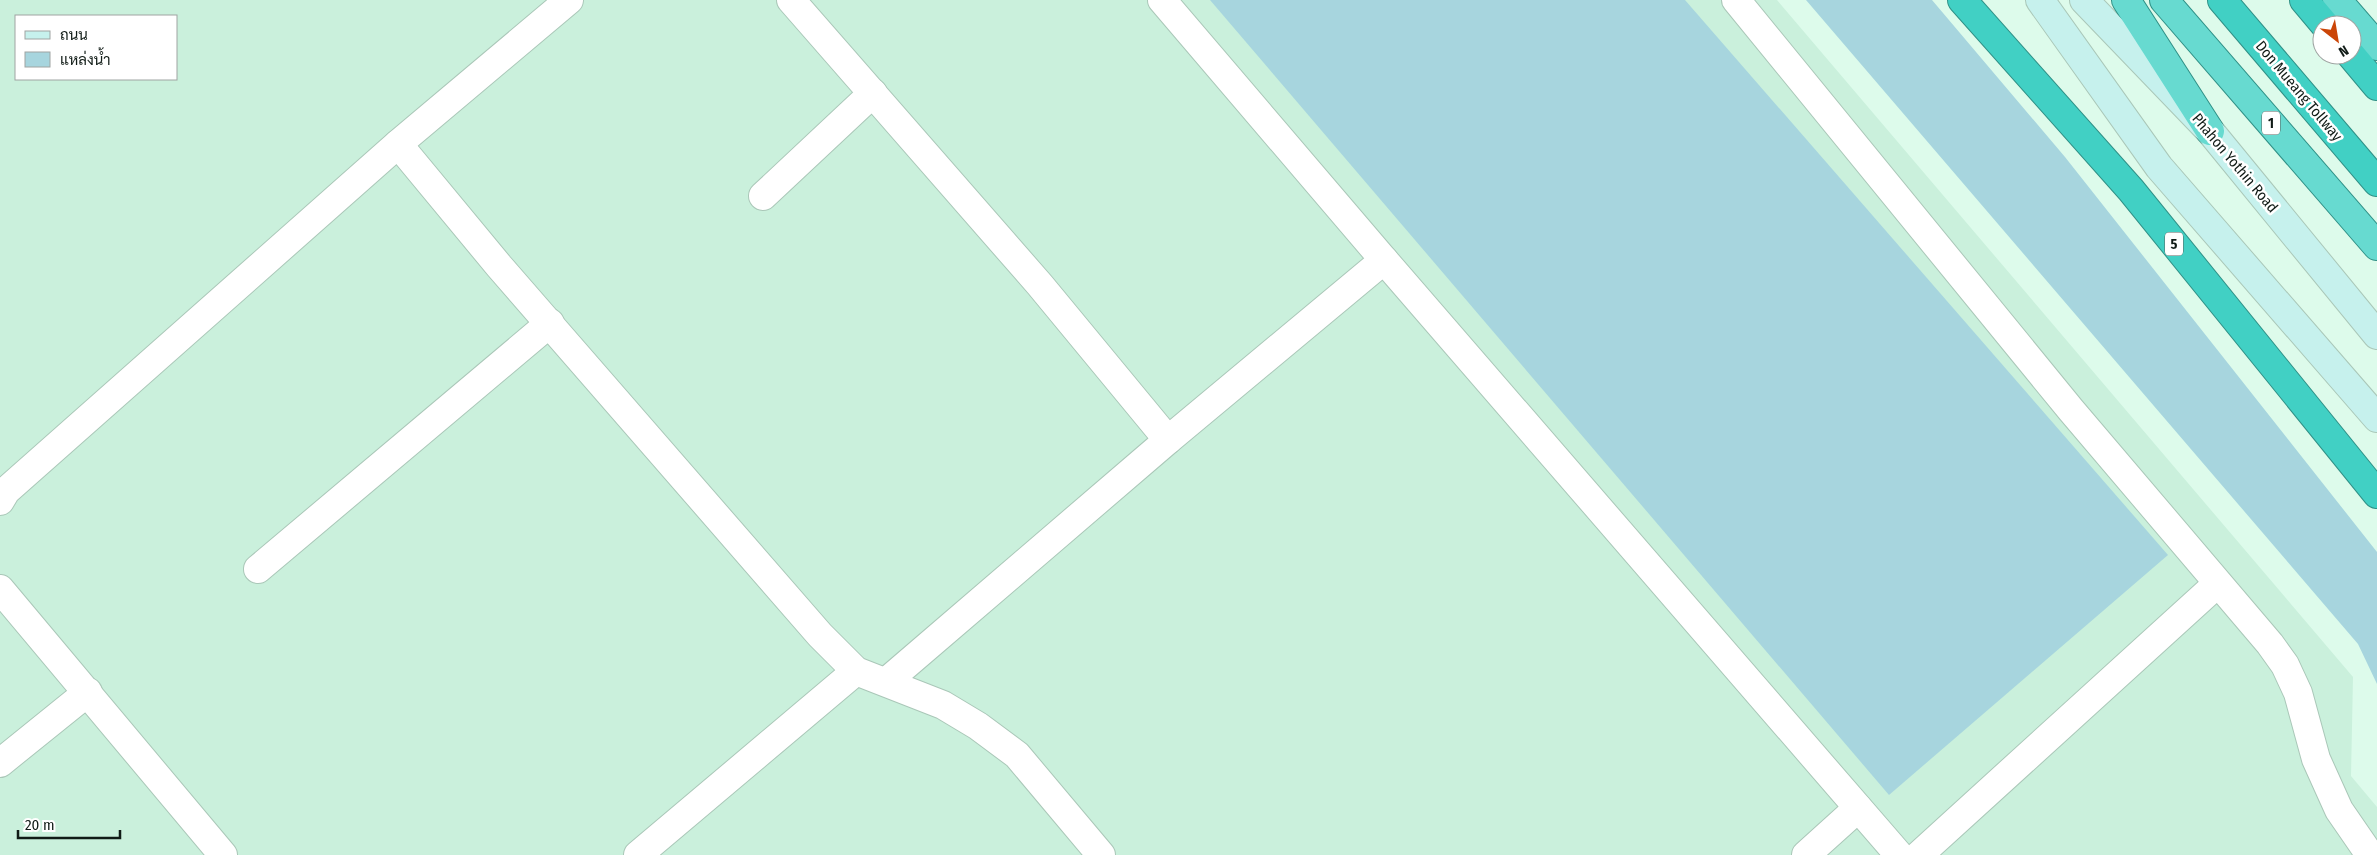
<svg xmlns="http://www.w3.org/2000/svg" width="2377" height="855" viewBox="0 0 2377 855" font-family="'Fira Sans Condensed',Sarabun,sans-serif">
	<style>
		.built { fill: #caf0dc; fill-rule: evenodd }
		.water { fill: #a7d5de }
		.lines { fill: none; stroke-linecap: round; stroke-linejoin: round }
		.minor-casing { stroke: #aac7b8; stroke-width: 30 }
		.secondary-casing { stroke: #aac7b8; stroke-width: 30 }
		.trunk-casing { stroke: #309187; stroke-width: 30 }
		.motorway-casing { stroke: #309187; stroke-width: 30 }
		.minor { stroke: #fff; stroke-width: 28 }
		.secondary { stroke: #c6f1ed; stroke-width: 28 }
		.trunk { stroke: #67dad0; stroke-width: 28 }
		.motorway { stroke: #41d0c4; stroke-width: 28 }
		.labels { text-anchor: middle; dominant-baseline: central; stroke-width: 5; stroke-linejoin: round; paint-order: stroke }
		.shield { fill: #fff; stroke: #585f5c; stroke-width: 1 }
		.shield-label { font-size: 14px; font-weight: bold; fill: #101b16 }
		.street-label { font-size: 15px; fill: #101b16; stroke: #fff }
	</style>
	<rect width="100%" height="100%" fill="#ddfbeb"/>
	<path class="built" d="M0 0H1777L2353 677 2351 776 2377 807V855H0ZM16 16H176V79H16Z"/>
	<g class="water">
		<path d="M1210 0H1685L2168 555 1889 795Z"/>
		<path d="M1806 0H1932L2065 157 2377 552V684L2358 644Z"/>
	</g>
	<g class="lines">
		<g class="minor-casing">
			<g id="minor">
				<path d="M791 0 1040 285 1168 440 1384 260"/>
				<path d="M1162 0 1384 260 1899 855"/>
				<path d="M1736 0 2071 410 2270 644 2285 665 2298 693 2316 759 2339 810 2370 855"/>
				<path d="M398 144 499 266 820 635 856 671 943 705 978 726 1017 755 1101 855"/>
				<path d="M763 196 873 93"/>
				<path d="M0 501 6 491 398 144 569 0"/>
				<path d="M258 569 550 323"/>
				<path d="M0 589 223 855"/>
				<path d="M886 682 1168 440"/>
				<path d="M0 763 88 692"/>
				<path d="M638 855 856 671"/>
				<path d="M1806 855 1858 808"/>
				<path d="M1919 855 2217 584"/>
			</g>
		</g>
		<g class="secondary-casing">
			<g id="secondary">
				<path d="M2040 0 2159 167 2377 418"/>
				<path d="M2084 0 2210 131 2377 335"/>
			</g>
		</g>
		<g class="trunk-casing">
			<g id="trunk">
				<path d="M2126 0 2210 131"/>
				<path d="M2164 0 2377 246"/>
				<path d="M2337 0 2377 46"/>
			</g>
		</g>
		<g class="motorway-casing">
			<g id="motorway">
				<path d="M1962 0 2131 190 2377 494"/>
				<path d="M2222 0 2377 182"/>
				<path d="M2304 0 2325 25"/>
				<path d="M2351 55 2377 86"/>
			</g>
		</g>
		<use href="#minor" class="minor"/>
		<use href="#secondary" class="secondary"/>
		<use href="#trunk" class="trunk"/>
		<use href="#motorway" class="motorway"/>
	</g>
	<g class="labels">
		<g class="shield">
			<rect x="2262" y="111.5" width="18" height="23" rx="4"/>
			<rect x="2165" y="232.5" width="18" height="23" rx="4"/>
		</g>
		<g class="shield-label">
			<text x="2271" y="123">1</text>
			<text x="2174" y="244">5</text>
		</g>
		<g class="street-label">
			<text transform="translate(2299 91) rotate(50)">Don Mueang Tollway</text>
			<text transform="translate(2235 163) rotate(50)">Phahon Yothin Road</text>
		</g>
	</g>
	<rect x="15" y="15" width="162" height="65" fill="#ffffff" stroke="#9fa4a2"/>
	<rect x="25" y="31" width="25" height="8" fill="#c6f1ed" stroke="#9fa4a2"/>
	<text x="60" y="40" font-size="15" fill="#101b16">ถนน</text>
	<rect x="25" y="52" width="25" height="15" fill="#a7d5de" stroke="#9fa4a2"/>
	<text x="60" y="65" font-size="15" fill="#101b16">แหล่งน้ำ</text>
	<g transform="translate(2337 40) rotate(149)"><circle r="24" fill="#ffffff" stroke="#9fa4a2"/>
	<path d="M0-4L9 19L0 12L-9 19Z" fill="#cb4507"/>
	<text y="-8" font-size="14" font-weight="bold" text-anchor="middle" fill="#101b16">N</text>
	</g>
	<path d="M18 830v8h102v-8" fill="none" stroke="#101b16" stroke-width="2.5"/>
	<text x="25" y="830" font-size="15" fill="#101b16" stroke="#ffffff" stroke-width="4" paint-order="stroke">20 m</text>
</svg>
